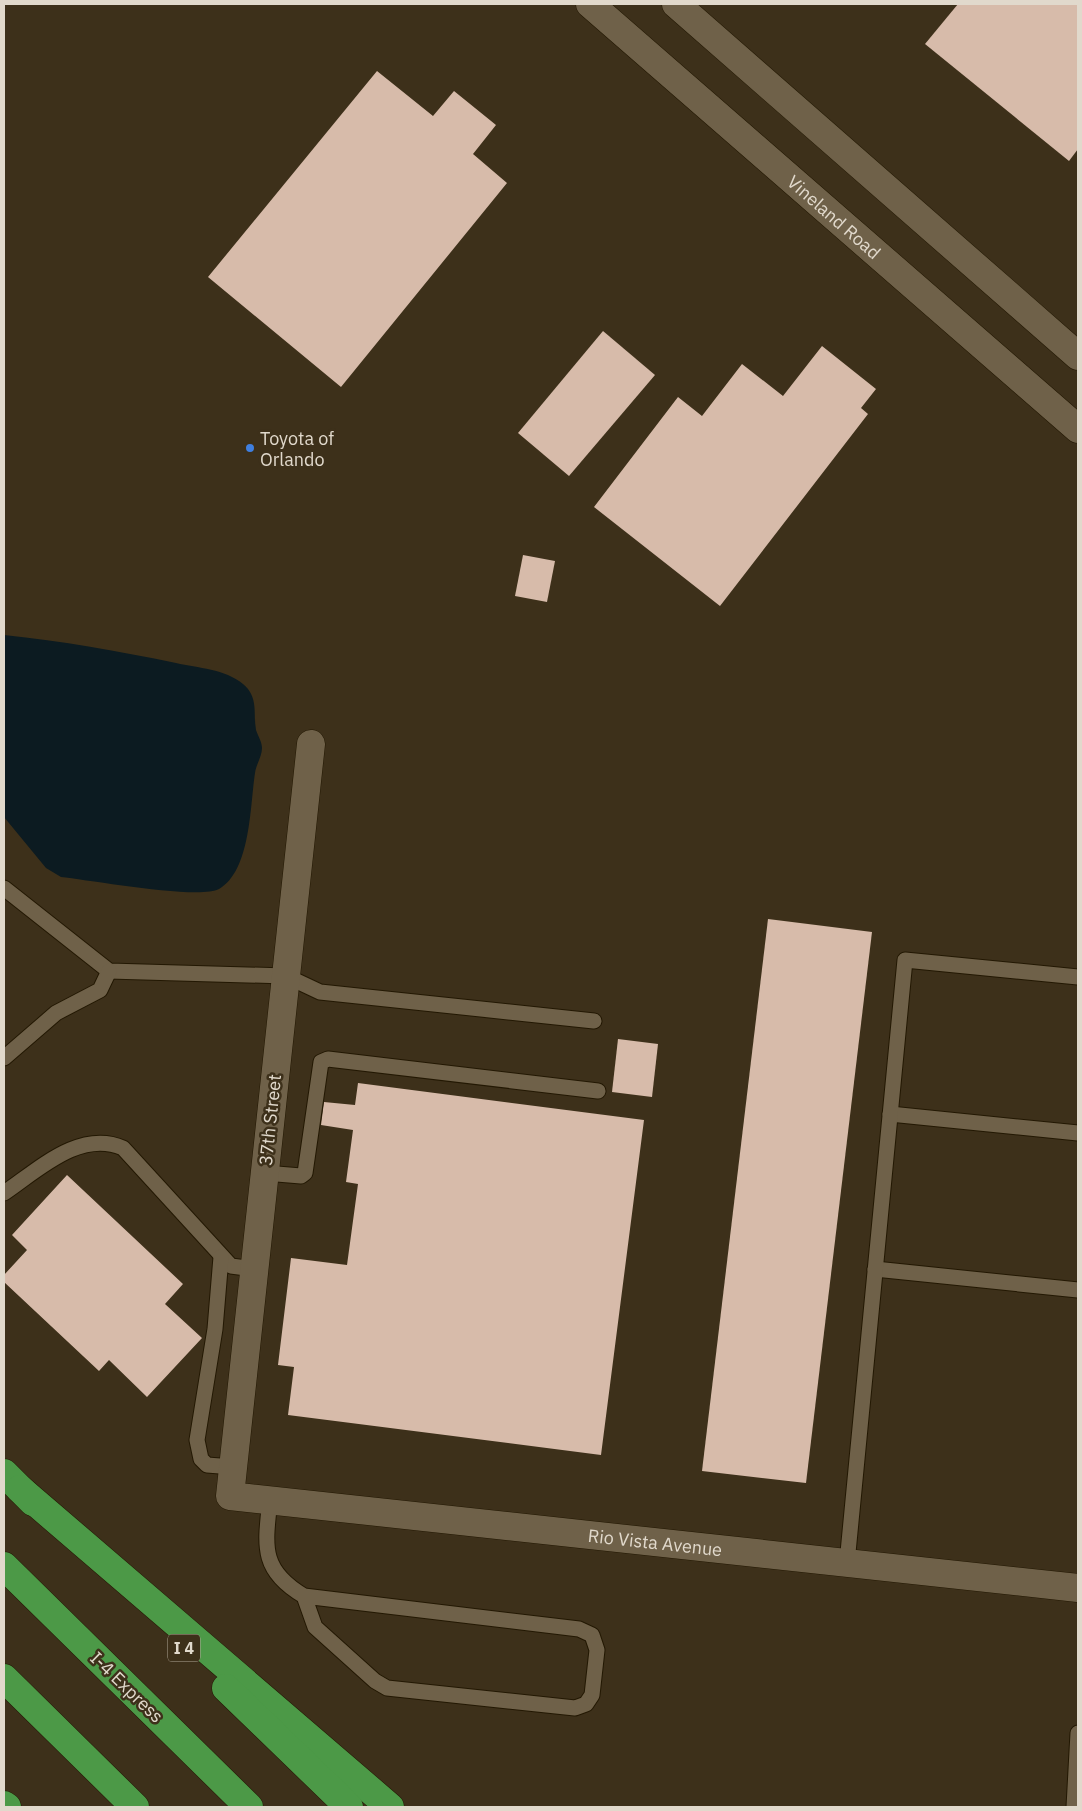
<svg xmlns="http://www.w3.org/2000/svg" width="1082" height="1811" viewBox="0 0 1082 1811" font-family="'IBM Plex Sans',sans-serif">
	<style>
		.water { fill: #0c1b21 }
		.building { fill: #d7bbaa }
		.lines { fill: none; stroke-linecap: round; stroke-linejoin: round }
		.service-casing { stroke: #231803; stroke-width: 17 }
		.minor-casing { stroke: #231803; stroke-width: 29 }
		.tertiary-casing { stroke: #231803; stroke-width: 29 }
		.motorway-casing { stroke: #231803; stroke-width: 29 }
		.service { stroke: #6f6149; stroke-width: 15 }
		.minor { stroke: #6f6149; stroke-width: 28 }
		.tertiary { stroke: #6f6149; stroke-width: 28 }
		.motorway { stroke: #4c9947; stroke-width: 28 }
		.shop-dot { fill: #3f7fe0; stroke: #3d301a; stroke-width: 2 }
		.labels { text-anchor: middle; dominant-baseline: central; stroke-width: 5; stroke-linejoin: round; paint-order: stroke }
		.shield { fill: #3d301a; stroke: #b0a697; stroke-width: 1 }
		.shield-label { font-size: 16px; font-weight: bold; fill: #e1d9cc }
		.street-label { font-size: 18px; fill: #e1d9cc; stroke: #3d301a }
		.poi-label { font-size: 18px; fill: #e1d9cc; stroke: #3d301a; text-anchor: start }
	</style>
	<rect width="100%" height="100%" fill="#3d301a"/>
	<path class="water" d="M4 635C62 641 118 651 176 663 198 668 225 669 243 684 259 697 253 714 256 730 258 736 262 742 262 748 262 756 256 765 255 773 250 805 251 871 219 889 199 900 90 880 61 877L46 868 4 817Z"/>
	<g class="building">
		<path d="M958 4H1078V149L1069 161 925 44Z"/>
		<path d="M377 71 433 116 454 91 496 125 473 154 507 183 341 387 208 277Z"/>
		<path d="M603 331 655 375 569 476 518 433Z"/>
		<path d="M822 346 876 389 861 408 868 414 720 606 594 507 678 397 702 416 742 364 783 396Z"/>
		<path d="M523 555 555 561 547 602 515 596Z"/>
		<path d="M768 919 872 932 806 1483 702 1471Z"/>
		<path d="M618 1039 658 1044 652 1097 612 1092Z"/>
		<path d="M358 1083 644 1120 601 1455 288 1415 294 1367 278 1365 291 1258 347 1265 358 1184 346 1182 353 1130 321 1125 324 1102 355 1105Z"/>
		<path d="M67 1175 183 1284 165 1304 202 1338 147 1397 109 1360 99 1371 4 1282V1275L27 1250 12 1235Z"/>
	</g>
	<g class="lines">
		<g class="service-casing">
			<g id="service">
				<path d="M4 888 109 971 286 976 320 992 594 1021"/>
				<path d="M4 1058 56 1013 100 990 109 971"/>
				<path d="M890 1114 1078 1133"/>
				<path d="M265 1173 301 1176 305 1173 321 1062 328 1059 598 1091"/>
				<path d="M4 1193C38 1170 80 1129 123 1148L231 1266 254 1269"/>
				<path d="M221 1257 215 1329 197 1440 201 1459 207 1465 233 1467"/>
				<path d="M875 1269 1078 1290"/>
				<path d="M270 1500C265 1546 260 1570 304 1596L579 1629 592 1635 597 1650 592 1695 586 1704 575 1708 387 1688 375 1681 315 1627 304 1596"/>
				<path d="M847 1563 905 960 1078 977"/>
				<path d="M1074 1807 1078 1733"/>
			</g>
		</g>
		<g class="minor-casing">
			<g id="minor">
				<path id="s1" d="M311 744 230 1496 1078 1588"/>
			</g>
		</g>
		<g class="tertiary-casing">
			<g id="tertiary">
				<path id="s2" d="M590 4 1078 429"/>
				<path d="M676 4 1078 356"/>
			</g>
		</g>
		<g class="motorway-casing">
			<g id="motorway">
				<path d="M4 1473 33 1502"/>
				<path d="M20 1489 390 1807"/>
				<path d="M4 1566 249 1807"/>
				<path d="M4 1678 135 1807"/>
				<path d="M226 1688 349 1807"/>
				<path d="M4 1805 7 1807"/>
			</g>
		</g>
		<use href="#service" class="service"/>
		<use href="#minor" class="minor"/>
		<use href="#tertiary" class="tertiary"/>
		<use href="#motorway" class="motorway"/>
	</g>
	<circle class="shop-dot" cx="250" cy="448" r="5"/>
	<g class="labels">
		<rect class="shield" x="168" y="1634.5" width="32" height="27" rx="4"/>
		<g class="shield-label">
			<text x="184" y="1648">I 4</text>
		</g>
		<g class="street-label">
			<text stroke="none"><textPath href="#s2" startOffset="324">Vineland Road</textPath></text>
			<text transform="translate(270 1120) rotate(-84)">37th Street</text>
			<text stroke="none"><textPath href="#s1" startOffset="1184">Rio Vista Avenue</textPath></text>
			<text transform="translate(127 1687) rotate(44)">I-4 Express</text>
		</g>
		<g class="poi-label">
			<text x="260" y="438">Toyota of<tspan x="260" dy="21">Orlando</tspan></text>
		</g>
	</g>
	<rect width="1082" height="1811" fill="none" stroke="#e1d9cc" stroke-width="10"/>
</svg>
